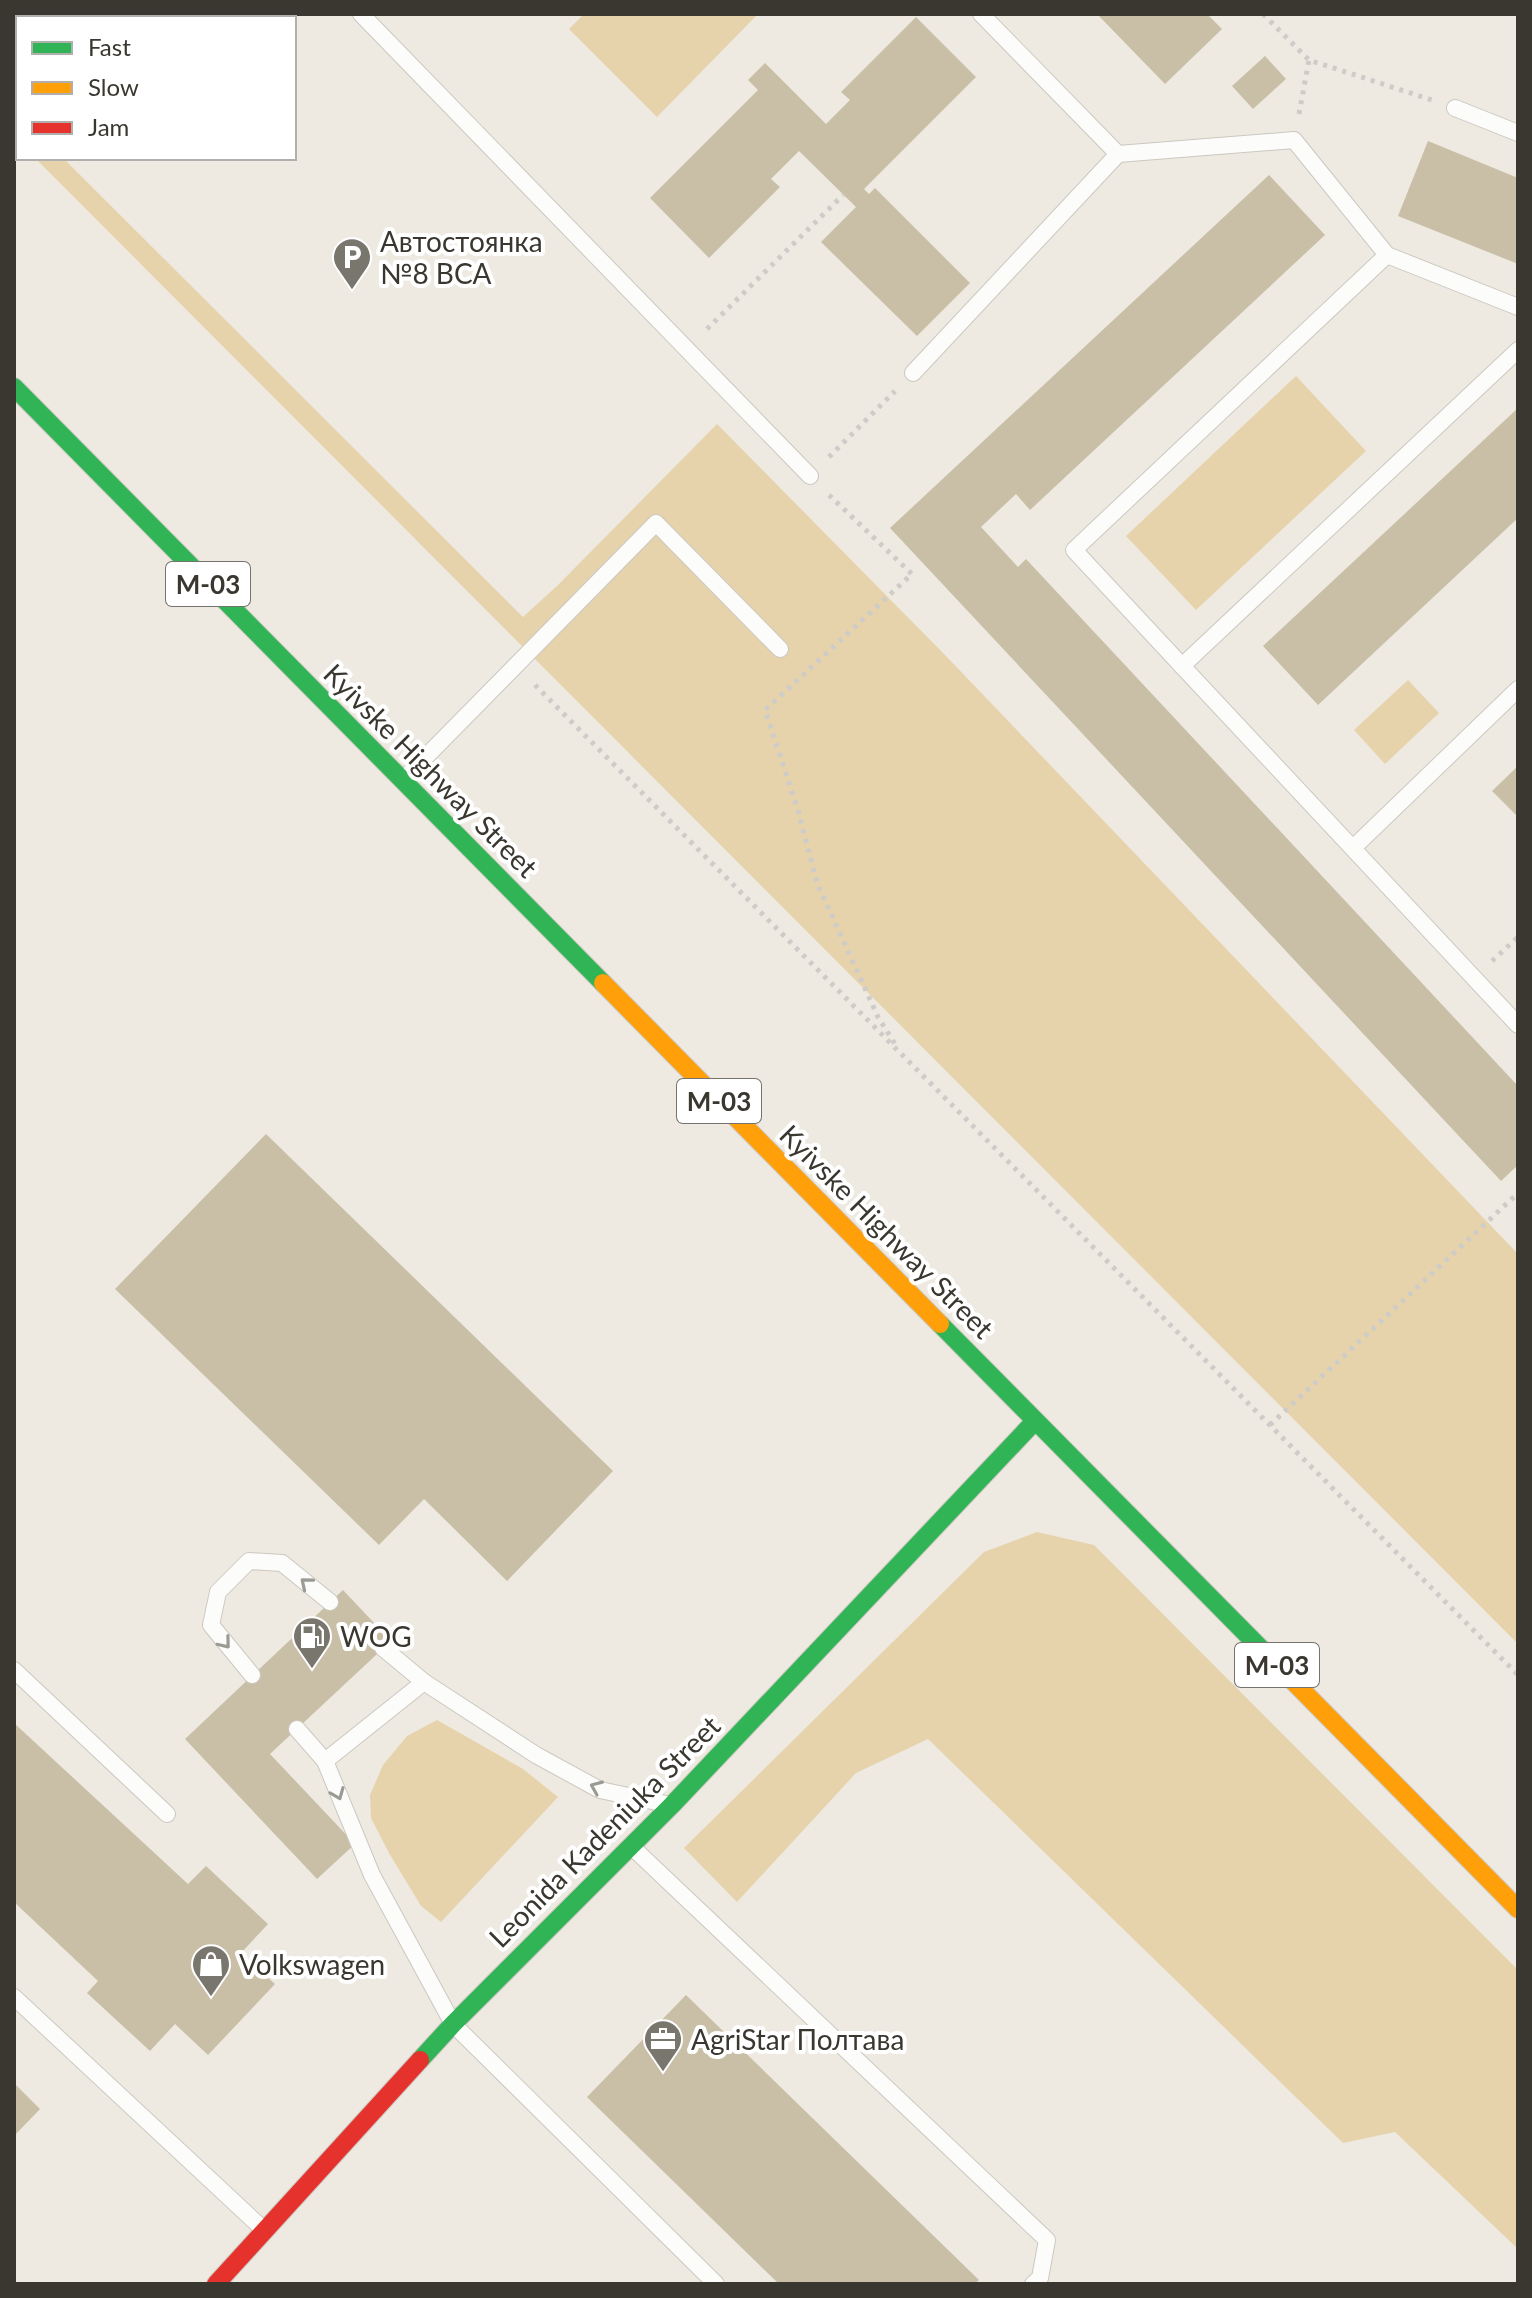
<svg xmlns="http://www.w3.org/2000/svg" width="1532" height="2298" viewBox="0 0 1532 2298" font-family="Lato,sans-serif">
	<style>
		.green { fill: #e6d3ac }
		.building { fill: #c9bfa7 }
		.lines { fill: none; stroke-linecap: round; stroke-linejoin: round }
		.lane-casing { stroke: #ccc8c1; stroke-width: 18 }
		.fast-casing { stroke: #ccc8c1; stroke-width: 20 }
		.slow-casing { stroke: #ccc8c1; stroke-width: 20 }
		.jam-casing { stroke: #ccc8c1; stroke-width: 20 }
		.path { stroke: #ceccc9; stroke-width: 5; stroke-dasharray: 4 6; stroke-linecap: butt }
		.lane { stroke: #fcfcfa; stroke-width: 16 }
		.fast { stroke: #30b455; stroke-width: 18 }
		.slow { stroke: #ff9f0a; stroke-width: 18 }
		.jam { stroke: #e5322d; stroke-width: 18 }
		.oneway { stroke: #9b9a95 }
		.labels { text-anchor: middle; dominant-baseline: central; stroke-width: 8; stroke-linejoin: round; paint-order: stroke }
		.shield { fill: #fff; stroke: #75736e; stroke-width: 2 }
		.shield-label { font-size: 26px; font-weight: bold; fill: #3a3730 }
		.poi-label { font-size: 28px; fill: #3a3730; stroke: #fff; text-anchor: start }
		.street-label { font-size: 28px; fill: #3a3730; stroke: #fff }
	</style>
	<rect width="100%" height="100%" fill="#eeeae1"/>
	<g class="green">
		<path d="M584 14H758L657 117 569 29Z"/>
		<path d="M35 158H63L523 617 558 585 717 424 945 655 1518 1254V1644Z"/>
		<path d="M1296 376 1366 451 1196 610 1126 536Z"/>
		<path d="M1408 680 1439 713 1385 764 1354 730Z"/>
		<path d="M1037 1532 1094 1545 1518 1970V2249L1395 2132 1343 2143 928 1739 856 1773 737 1902 684 1848 984 1552Z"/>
		<path d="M437 1720 523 1769 558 1797 441 1922 421 1906 389 1853 371 1818 370 1795 383 1765 407 1736Z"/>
	</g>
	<g class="building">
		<path d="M1097 14H1207L1222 29 1165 84Z"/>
		<path d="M916 17 976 77 864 189 869 194 875 188 970 283 917 336 821 242 856 207 799 151 771 179 780 187 709 258 650 198 758 90 748 80 765 63 826 124 850 100 841 92Z"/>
		<path d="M1265 56 1286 79 1253 109 1232 86Z"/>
		<path d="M1428 141 1518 178V264L1398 216Z"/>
		<path d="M1269 175 1325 235 1030 510 1016 494 981 527 1018 567 1026 559 1518 1086V1165L1501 1181 890 528Z"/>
		<path d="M1518 408V518L1318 705 1263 646Z"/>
		<path d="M1518 766V817L1492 791Z"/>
		<path d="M266 1134 613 1471 507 1581 424 1499 379 1545 115 1289Z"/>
		<path d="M343 1590 391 1641 270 1754 355 1844 317 1879 185 1739Z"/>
		<path d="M14 1723 188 1884 206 1866 268 1924 241 1953 275 1984 208 2055 175 2024 150 2051 87 1993 98 1981 14 1902Z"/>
		<path d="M686 1995 979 2280 975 2284H779L593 2103 587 2097Z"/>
		<path d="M14 2083 40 2109 14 2136Z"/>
	</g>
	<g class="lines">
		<g class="lane-casing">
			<g id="lane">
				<path d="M361 14 810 476"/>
				<path d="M981 14 1118 154 1294 140 1387 255 1518 307"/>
				<path d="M1455 108 1518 133"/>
				<path d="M1518 350 1182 666 1518 1025"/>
				<path d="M913 373 1118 154"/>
				<path d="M1182 666 1074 550 1387 255"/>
				<path d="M403 780 656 523 780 649"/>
				<path d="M1353 848 1518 689"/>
				<path d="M383 1648 424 1682 536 1755 600 1790 666 1804"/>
				<path d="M14 1670 167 1814"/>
				<path d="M252 1675 211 1625 218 1592 249 1561 282 1563 330 1602"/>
				<path d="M297 1729 325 1761 372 1875 453 2024 716 2284"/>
				<path d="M325 1761 424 1682"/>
				<path d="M632 1847 1047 2240 1040 2278 1033 2284"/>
				<path d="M14 1997 264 2230"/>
			</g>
		</g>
		<g class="fast-casing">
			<g id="fast">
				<path d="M14 387 603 983"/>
				<path d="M940 1324 1286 1674"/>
				<path d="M420 2060 453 2024 672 1805 1035 1421"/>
			</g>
		</g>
		<g class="slow-casing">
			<g id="slow">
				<path d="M603 983 940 1324"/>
				<path d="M1286 1674 1518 1909"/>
			</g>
		</g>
		<g class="jam-casing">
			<path id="jam" d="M216 2284 420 2060"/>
		</g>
		<g class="path">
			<path d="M1263 14 1309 60 1432 100"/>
			<path d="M1299 114 1309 60"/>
			<path d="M707 329 843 195"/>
			<path d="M829 457 895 391"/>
			<path d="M829 495 912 574 765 710 798 810 817 883 878 1017 895 1044"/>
			<path d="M535 685 1518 1675"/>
			<path d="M1492 961 1518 937"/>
			<path d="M1270 1425 1518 1193"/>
		</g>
		<use href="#lane" class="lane"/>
		<use href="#fast" class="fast"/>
		<use href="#slow" class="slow"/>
		<use href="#jam" class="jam"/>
	</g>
	<defs><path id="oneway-chevron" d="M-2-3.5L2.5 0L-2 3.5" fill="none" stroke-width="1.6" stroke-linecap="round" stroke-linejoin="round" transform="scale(2)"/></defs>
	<g class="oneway">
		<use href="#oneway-chevron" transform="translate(306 1583) rotate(-140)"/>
		<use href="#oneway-chevron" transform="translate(225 1643) rotate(51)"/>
		<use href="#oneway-chevron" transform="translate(596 1787) rotate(-157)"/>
		<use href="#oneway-chevron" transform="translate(338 1794) rotate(68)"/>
	</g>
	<defs>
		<g id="parking-pin" transform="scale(2)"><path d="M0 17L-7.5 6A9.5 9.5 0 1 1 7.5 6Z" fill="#79766e" stroke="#fff"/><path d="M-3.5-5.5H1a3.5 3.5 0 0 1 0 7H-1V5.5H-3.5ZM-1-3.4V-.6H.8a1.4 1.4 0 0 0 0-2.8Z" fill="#fff"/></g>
		<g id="fuel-pin" transform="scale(2)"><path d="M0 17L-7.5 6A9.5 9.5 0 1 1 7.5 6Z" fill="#79766e" stroke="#fff"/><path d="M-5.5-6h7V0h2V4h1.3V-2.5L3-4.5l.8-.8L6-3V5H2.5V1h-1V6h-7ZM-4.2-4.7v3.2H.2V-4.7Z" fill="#fff"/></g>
		<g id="shop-pin" transform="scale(2)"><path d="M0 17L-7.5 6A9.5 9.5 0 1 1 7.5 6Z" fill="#79766e" stroke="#fff"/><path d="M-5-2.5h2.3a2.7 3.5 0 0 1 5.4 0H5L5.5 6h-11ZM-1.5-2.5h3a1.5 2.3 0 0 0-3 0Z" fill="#fff"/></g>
		<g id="office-pin" transform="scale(2)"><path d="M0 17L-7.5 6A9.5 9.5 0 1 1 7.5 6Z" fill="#79766e" stroke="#fff"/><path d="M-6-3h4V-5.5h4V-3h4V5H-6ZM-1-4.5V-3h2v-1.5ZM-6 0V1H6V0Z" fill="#fff"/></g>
	</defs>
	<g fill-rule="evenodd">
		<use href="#parking-pin" x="352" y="257"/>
		<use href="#fuel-pin" x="312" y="1636"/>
		<use href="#shop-pin" x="211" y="1964"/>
		<use href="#office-pin" x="663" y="2039"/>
	</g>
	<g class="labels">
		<g class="shield">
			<rect x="166" y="562" width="84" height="44" rx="6"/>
			<rect x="677" y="1079" width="84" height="44" rx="6"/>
			<rect x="1235" y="1643" width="84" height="44" rx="6"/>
		</g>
		<g class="shield-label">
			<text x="208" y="584">М-03</text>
			<text x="719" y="1101">М-03</text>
			<text x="1277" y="1665">М-03</text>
		</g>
		<g class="poi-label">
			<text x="380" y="241">Автостоянка<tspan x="380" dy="32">№8 ВСА</tspan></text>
			<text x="340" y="1636">WOG</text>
			<text x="239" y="1964">Volkswagen</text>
			<text x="691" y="2039">AgriStar Полтава</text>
		</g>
		<g class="street-label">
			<text transform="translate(431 770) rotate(45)">Kyivske Highway Street</text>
			<text transform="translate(887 1231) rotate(45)">Kyivske Highway Street</text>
			<text transform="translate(604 1831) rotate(-45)">Leonida Kadeniuka Street</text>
		</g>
	</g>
	<rect width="1532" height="2298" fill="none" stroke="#3a3730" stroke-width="32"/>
	<rect x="16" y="16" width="280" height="144" fill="#ffffff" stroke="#b0afac" stroke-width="2"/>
	<rect x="32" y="42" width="40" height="12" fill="#30b455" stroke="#b0afac" stroke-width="2"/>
	<text x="88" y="56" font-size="24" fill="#3a3730">Fast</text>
	<rect x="32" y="82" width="40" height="12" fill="#ff9f0a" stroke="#b0afac" stroke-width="2"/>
	<text x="88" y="96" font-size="24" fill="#3a3730">Slow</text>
	<rect x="32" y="122" width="40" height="12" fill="#e5322d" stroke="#b0afac" stroke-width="2"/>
	<text x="88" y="136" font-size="24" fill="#3a3730">Jam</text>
</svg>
